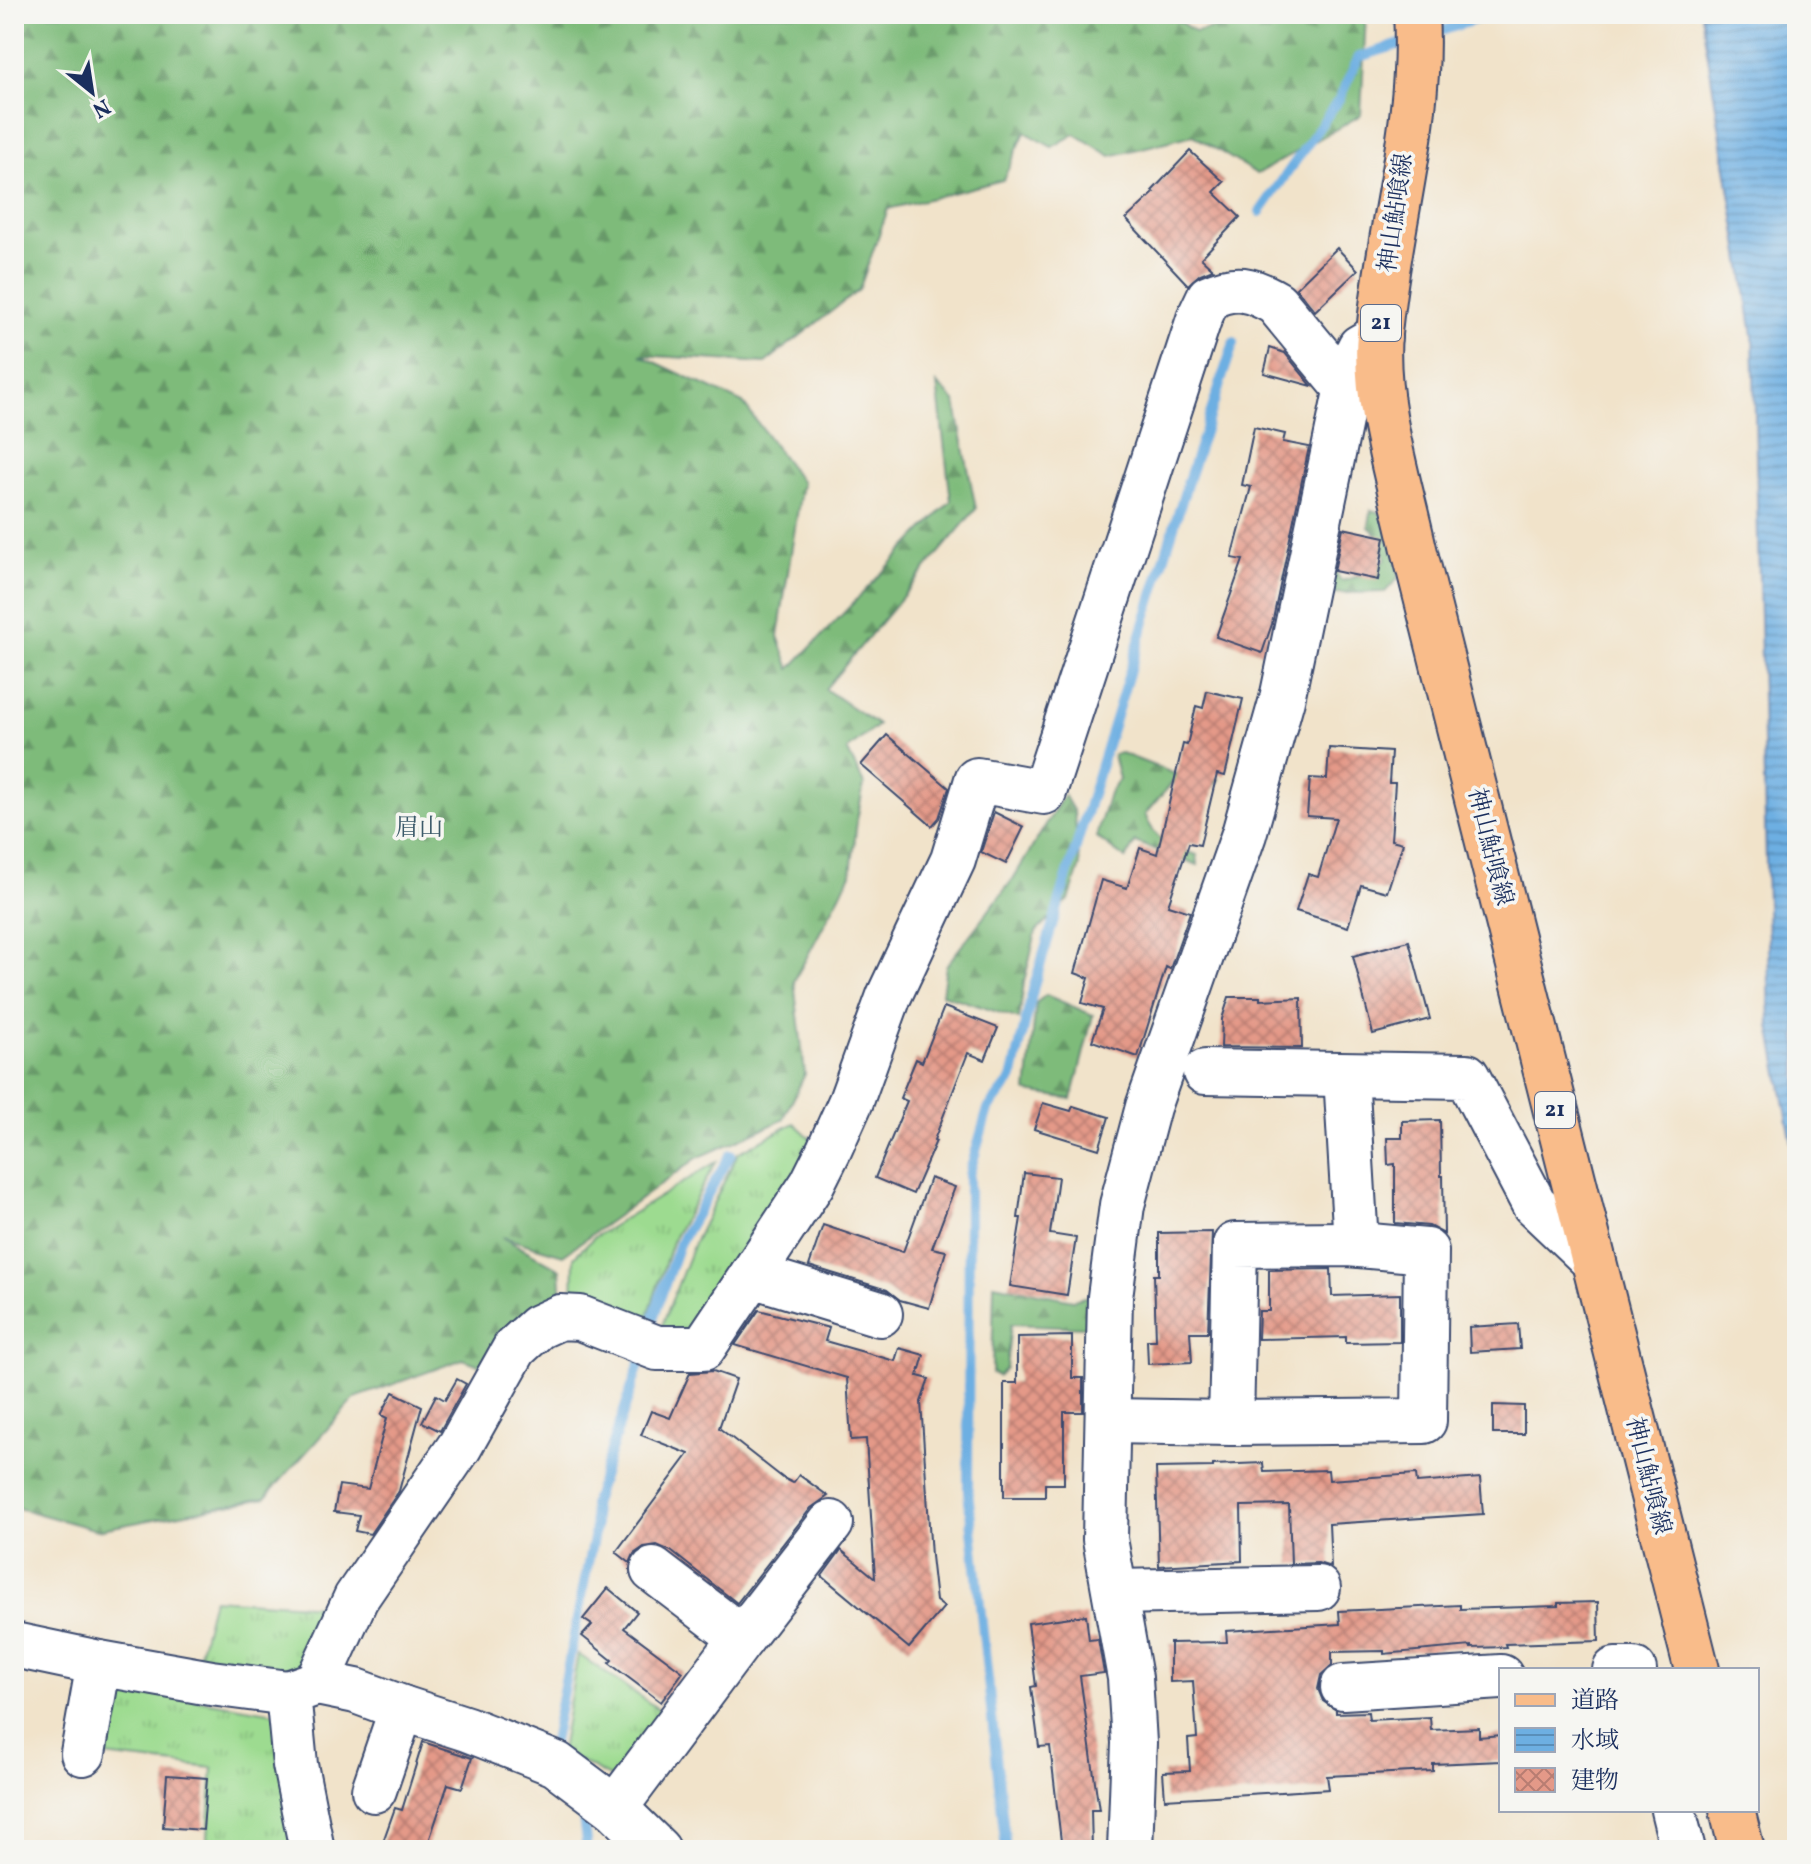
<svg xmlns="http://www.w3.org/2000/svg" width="1811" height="1864" viewBox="0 0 1811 1864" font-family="Vollkorn,'Noto Serif JP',serif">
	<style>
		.grass { fill: url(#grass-tufts); stroke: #5c8577; stroke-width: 2 }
		.forest { fill: url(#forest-firs); stroke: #4c756c; stroke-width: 2 }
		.water { fill: url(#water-rules); stroke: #446fa0; stroke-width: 2 }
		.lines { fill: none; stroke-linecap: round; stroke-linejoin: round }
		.stream { stroke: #6dafe2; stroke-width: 10 }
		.building { fill: url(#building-cross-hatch) }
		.minor-casing { stroke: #3b4a6e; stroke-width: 48 }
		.major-casing { stroke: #3b4a6e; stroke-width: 48 }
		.minor { stroke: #fff; stroke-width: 44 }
		.major { stroke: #f9bc8a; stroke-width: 44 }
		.labels { text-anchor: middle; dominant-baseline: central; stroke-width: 7; stroke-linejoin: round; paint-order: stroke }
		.shield { fill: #f6f6f2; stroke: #5d6b8a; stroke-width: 2 }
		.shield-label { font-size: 22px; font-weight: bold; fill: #1b2f5e }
		.street-label { font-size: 24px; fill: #1b2f5e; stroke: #f6f6f2 }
		.park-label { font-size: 24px; fill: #3c5a6a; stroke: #f6f6f2 }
	</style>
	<defs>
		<pattern id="grass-tufts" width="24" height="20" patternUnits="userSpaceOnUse" patternTransform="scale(2)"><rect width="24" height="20" fill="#9ddb90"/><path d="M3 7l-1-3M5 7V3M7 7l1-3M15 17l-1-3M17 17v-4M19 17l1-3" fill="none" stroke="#87bc7f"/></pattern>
		<pattern id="forest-firs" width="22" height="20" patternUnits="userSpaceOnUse" patternTransform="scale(2)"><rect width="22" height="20" fill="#7ebb7a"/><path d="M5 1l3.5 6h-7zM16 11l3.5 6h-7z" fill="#669867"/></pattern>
		<pattern id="water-rules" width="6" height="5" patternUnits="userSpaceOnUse" patternTransform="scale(2)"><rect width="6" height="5" fill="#6dafe2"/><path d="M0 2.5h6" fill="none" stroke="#598fba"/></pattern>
		<pattern id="building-cross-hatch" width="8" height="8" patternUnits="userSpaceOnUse" patternTransform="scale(2)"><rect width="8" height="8" fill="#e49988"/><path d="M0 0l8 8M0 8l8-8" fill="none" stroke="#b87d72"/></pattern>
	</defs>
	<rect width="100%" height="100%" fill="#f6f6f2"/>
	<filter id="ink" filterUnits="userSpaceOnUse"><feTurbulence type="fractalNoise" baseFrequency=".0125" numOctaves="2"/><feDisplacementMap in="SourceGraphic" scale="16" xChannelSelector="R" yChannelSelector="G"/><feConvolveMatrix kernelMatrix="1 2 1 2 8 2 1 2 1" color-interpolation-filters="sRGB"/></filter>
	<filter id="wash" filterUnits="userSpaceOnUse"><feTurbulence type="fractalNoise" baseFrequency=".006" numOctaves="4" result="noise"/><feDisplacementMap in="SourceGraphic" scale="32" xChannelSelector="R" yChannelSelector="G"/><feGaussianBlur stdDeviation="1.8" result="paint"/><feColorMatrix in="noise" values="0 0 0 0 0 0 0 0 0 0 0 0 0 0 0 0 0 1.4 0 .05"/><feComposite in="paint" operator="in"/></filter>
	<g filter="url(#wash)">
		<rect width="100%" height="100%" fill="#f1e3ca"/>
		<g class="grass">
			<path d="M794 1123 819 1146 691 1336H658L694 1243 738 1153Z"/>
			<path d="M716 1162 672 1242 643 1331 573 1309 574 1257 593 1238Z"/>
			<path d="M213 1599 338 1607 298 1676 196 1666Z"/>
			<path d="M578 1654 661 1711 621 1783 561 1751Z"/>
			<path d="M113 1686 276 1713 296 1850H207L213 1768 104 1756Z"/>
		</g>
		<g class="forest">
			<path d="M14 14H1168L1195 32 1294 14H1366L1361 115 1257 174 1193 135 1111 156 1075 134 1052 147 1025 132 1003 180 888 209 859 290 765 363 640 355 743 403 802 483 778 636 790 669 951 501 937 384 955 401 976 509 825 689 878 725 847 750 864 784 857 820 851 874 794 981 805 1074 783 1120 697 1158 563 1255 502 1237 560 1269 562 1303 493 1370 463 1359 355 1398 265 1498 97 1530 14 1507Z"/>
			<path d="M1371 510 1388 515 1399 577 1385 592 1318 594 1329 561 1341 581 1371 573 1386 559 1381 539 1369 527Z"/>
			<path d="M1121 753 1175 774 1219 779 1211 789 1173 782 1145 814C1154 841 1171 847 1197 855L1198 865 1135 842 1126 859 1096 837 1109 793 1119 779 1113 755Z"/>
			<path d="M1064 795 1074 812 1080 866 1069 900 1036 932 1024 982 1019 1019 942 994 946 966 1013 879Z"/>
			<path d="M1046 995 1093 1015 1072 1099 1027 1092 1036 1003Z"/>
			<path d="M994 1284 1073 1300 1092 1295 1091 1322 1084 1327 1011 1324 1006 1368 998 1376 992 1373Z"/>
		</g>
		<path class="water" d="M1701 14H1797V1170L1770 1026 1753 335Z"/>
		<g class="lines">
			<g class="stream">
				<path d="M1426 36 1492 14"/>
				<path d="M1260 212 1339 99 1359 57 1407 42"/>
				<path d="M648 1333 679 1244 731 1154"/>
				<path d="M551 1752 595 1528 593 1505 643 1353"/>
				<path d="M581 1801 587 1850"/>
				<path d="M1006 1850 968 1491 969 1175 988 1109 1012 1079 1034 986 1092 794 1188 481 1234 342"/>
			</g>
		</g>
		<g id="blocks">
			<g class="building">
				<path d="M1190 151 1224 182 1214 192 1240 217 1201 258 1213 269 1200 274 1188 285 1126 219 1154 193 1152 191Z"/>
				<path d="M1337 248 1358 270 1315 311 1296 288Z"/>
				<path d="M1270 348 1285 353 1312 386 1264 373Z"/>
				<path d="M1254 427 1285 434 1283 442 1309 447 1272 624 1262 653 1216 637 1243 560 1232 558 1251 487 1242 485Z"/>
				<path d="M1343 528 1385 537 1378 580 1334 571Z"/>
				<path d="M1207 691 1243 699 1225 776 1217 774 1200 845 1189 843 1168 905 1190 912 1170 969 1166 967 1138 1057 1092 1041 1103 1009 1082 1003 1089 978 1075 973 1101 880 1127 888 1140 848 1157 854 1183 744 1187 745 1196 706 1203 708Z"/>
				<path d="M887 735 949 788 939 818 932 826 861 765Z"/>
				<path d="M1329 748 1391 752 1389 783H1395L1391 840 1403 843 1387 892 1361 885 1348 927 1296 911 1308 874 1318 877 1336 818 1307 816 1310 778 1327 779Z"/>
				<path d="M994 812 1024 827 1006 864 981 852Z"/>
				<path d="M1409 941 1430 1019 1373 1034 1353 956Z"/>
				<path d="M1229 997H1260V1000L1301 998 1302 1048 1221 1047 1222 1019Z"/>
				<path d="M944 1007 998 1028 985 1060 968 1053 934 1140 936 1141 913 1194 875 1178 907 1101 900 1098 916 1059 922 1062Z"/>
				<path d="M1043 1103 1071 1111 1073 1106 1109 1117 1099 1149 1034 1129Z"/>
				<path d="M1440 1120 1441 1176H1443L1444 1234 1429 1226 1395 1223V1164L1388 1165 1387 1138H1402V1121Z"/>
				<path d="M1024 1173 1058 1177 1050 1234 1076 1238 1067 1295 1010 1286 1021 1218H1018Z"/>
				<path d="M930 1178 955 1187 932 1248 946 1251 929 1308 900 1300 887 1290 809 1266 823 1225 903 1252Z"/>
				<path d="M1212 1232 1208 1332H1190L1192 1362 1148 1364 1147 1340H1156L1154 1275H1159V1233Z"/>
				<path d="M1331 1269 1332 1296 1400 1294V1342L1346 1343V1337L1258 1339 1259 1311H1269V1270Z"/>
				<path d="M759 1310 829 1328 825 1341 895 1361 899 1348 924 1355 918 1376 929 1379 921 1402 931 1556 936 1601 944 1607 909 1648 822 1576 841 1550 875 1578 866 1439 851 1440 847 1378 735 1345Z"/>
				<path d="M1518 1324 1520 1349 1470 1352 1469 1327Z"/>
				<path d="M1072 1336V1378H1083V1412H1064V1484H1045V1497H1004V1383H1017V1337Z"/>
				<path d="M713 1371 736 1379 719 1428 783 1478 793 1483 799 1475 828 1496 811 1508 737 1603 671 1551 657 1545 644 1547 634 1554 630 1563 616 1552 689 1454 641 1435 651 1411 670 1418 690 1373Z"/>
				<path d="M457 1379 466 1384 440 1431 422 1422 436 1395 445 1400Z"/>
				<path d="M393 1392 422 1406 399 1491 370 1534 355 1531 359 1515 334 1512 339 1485 368 1489 387 1418 381 1415Z"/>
				<path d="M1493 1405 1524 1406V1434H1493Z"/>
				<path d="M1263 1463 1264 1472 1328 1470 1329 1480 1416 1474 1417 1483 1480 1478 1483 1514 1329 1524 1331 1567 1318 1563 1291 1564 1289 1505 1241 1506 1242 1561 1159 1566 1156 1468 1213 1467V1465Z"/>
				<path d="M608 1588 637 1612 624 1628 683 1672 661 1702 609 1663 612 1660 582 1636 592 1625 583 1619Z"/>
				<path d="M1598 1602 1599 1641 1505 1644 1506 1647 1471 1648V1646L1384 1654V1651L1332 1652V1665L1321 1675 1318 1689 1323 1701 1336 1710V1713L1368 1712 1369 1720 1430 1717 1431 1730 1479 1728V1737L1501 1735V1761L1433 1764V1771L1327 1776 1329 1789 1165 1799 1163 1772 1190 1771 1188 1739 1197 1738 1193 1681 1170 1682V1643L1227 1642 1226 1631 1340 1624 1339 1611 1460 1605V1609L1558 1606V1603Z"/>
				<path d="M1086 1615 1089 1640 1098 1639 1104 1673 1080 1676 1099 1810H1091L1092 1850H1062L1050 1746 1039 1747 1031 1687 1036 1686 1028 1623Z"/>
				<path d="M423 1742 472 1758 462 1788 448 1784 426 1850H380L395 1808 402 1810Z"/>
				<path d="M167 1775 207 1778 203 1830 163 1827Z"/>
			</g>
		</g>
	</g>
	<g filter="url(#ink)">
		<use href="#blocks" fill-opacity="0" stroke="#3b4a6e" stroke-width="2"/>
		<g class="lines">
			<g class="minor-casing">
				<g id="minor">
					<path d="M1205 1072 1467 1076 1534 1204 1593 1260"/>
					<path d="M1346 1075 1356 1244"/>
					<path d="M752 1275 812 1184 829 1150 851 1101 889 996 953 860 977 780 1044 792 1200 316 1209 297C1236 285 1250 288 1276 303L1347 389"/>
					<path d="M1108 1421 1231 1423 1235 1245 1348 1244 1426 1251 1424 1421 1231 1423"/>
					<path d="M1115 1592 1318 1588"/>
					<path d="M742 1638 831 1523"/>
					<path d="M14 1645 99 1663"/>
					<path d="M1615 1670H1634"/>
					<path d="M1343 1687 1501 1677"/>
					<path d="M402 1708 356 1691 317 1683 356 1598 460 1446 515 1348 538 1327 560 1317 580 1318 657 1348H703L752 1275 880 1314"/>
					<path d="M83 1753 99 1663 211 1683 288 1693"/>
					<path d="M374 1790 402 1708 467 1729 556 1764 615 1808 658 1850"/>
					<path d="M615 1808 742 1638 653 1570"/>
					<path d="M1673 1810 1683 1850"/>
					<path d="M312 1850 295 1765 288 1693 314 1684"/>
					<path d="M1130 1850 1134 1743 1130 1678 1105 1539 1110 1297 1122 1205 1148 1107 1244 834 1282 699 1352 363 1360 347 1379 336"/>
				</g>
			</g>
			<g class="major-casing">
				<g id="major">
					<path d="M1416 14C1423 122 1388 227 1379 334 1373 400 1400 485 1414 549L1697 1670"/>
					<path d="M1732 1810 1742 1850"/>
				</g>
			</g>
			<use href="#minor" class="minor"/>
			<use href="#major" class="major"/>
		</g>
	</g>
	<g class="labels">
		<g class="shield">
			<rect x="1361" y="305" width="40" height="36" rx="6"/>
			<rect x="1535" y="1092" width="40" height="36" rx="6"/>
		</g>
		<g class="shield-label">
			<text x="1381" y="323">21</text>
			<text x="1555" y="1110">21</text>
		</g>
		<g class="street-label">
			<text transform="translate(1397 213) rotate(-82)">神山鮎喰線</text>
			<text transform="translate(1489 847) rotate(76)">神山鮎喰線</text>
			<text transform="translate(1647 1476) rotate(76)">神山鮎喰線</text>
		</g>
		<g class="park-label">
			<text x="419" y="829">眉山</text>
		</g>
	</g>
	<rect width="1811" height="1864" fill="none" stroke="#f6f6f2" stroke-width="48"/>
	<rect x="1499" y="1668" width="260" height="144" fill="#f6f6f2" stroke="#9ea6b7" stroke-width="2"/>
	<rect x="1515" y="1694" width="40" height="12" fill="#f9bc8a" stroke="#9ea6b7" stroke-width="2"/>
	<text x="1571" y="1708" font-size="24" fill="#1b2f5e">道路</text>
	<rect x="1515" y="1728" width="40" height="24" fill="url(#water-rules)" stroke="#9ea6b7" stroke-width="2"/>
	<text x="1571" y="1748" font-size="24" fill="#1b2f5e">水域</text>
	<rect x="1515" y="1768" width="40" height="24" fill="url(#building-cross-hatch)" stroke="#9ea6b7" stroke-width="2"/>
	<text x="1571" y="1788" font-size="24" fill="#1b2f5e">建物</text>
	<g transform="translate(92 92) rotate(150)" stroke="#f6f6f2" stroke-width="6" paint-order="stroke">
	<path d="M0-6L14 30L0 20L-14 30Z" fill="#1b2f5e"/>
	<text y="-12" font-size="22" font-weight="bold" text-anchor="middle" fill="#1b2f5e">N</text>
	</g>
</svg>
